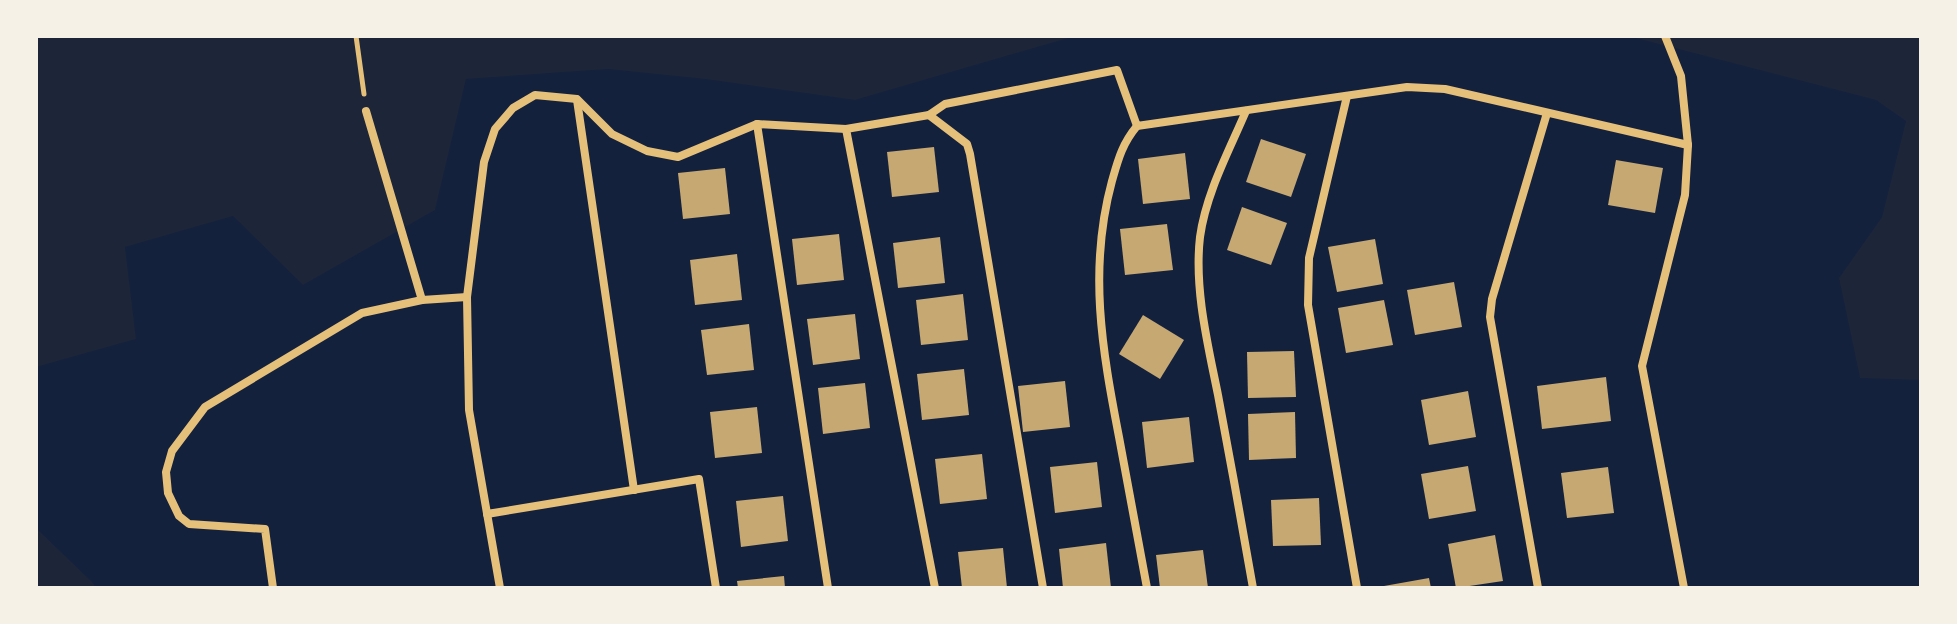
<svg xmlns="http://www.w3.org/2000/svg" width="1957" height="624" viewBox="0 0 1957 624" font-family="'Sofia Sans Condensed',sans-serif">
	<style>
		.green { fill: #1d2539 }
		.building { fill: #c6a872 }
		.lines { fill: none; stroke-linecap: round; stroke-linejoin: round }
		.path { stroke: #e5c07b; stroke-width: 5 }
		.minor { stroke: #e5c07b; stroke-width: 8 }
	</style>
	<rect width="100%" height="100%" fill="#14213d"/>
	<g class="green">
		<path d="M36 36H1075L855 100 705 79 608 69 466 79 435 210 303 285 233 216 125 247 136 339 36 367Z"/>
		<path d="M1628 36H1921V380L1860 378 1839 278 1882 217 1906 121 1876 100Z"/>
		<path d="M36 528 92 582 96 588H36Z"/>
	</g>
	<g class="building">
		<path d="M1261 139 1306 154 1291 197 1246 182Z"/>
		<path d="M934 147 939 192 892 197 887 152Z"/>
		<path d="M1185 153 1190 199 1143 204 1138 159Z"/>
		<path d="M1616 160 1663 168 1655 213 1608 205Z"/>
		<path d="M725 168 730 214 683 219 678 173Z"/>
		<path d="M1242 207 1287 223 1271 265 1227 250Z"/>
		<path d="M1167 224 1173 270 1125 275 1120 229Z"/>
		<path d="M839 234 844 280 797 285 792 239Z"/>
		<path d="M940 237 945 283 898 288 893 243Z"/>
		<path d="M1375 239 1383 284 1337 292 1328 247Z"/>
		<path d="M737 254 742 300 695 305 690 260Z"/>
		<path d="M1454 282 1462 327 1415 335 1407 290Z"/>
		<path d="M963 294 968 340 921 345 916 300Z"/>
		<path d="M1384 300 1393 345 1346 353 1338 308Z"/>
		<path d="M855 314 860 359 813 365 807 319Z"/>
		<path d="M1143 315 1184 340 1160 379 1119 354Z"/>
		<path d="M749 324 754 370 707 375 701 330Z"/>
		<path d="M1294 351 1296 397 1248 398 1247 352Z"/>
		<path d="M964 369 969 415 922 420 917 374Z"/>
		<path d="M1606 377 1611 421 1542 429 1537 386Z"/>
		<path d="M1065 381 1070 427 1023 432 1018 386Z"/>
		<path d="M865 383 870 428 823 434 818 388Z"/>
		<path d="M1468 391 1476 437 1429 445 1421 400Z"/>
		<path d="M757 407 762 453 715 458 710 412Z"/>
		<path d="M1295 412 1296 458 1249 460 1248 414Z"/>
		<path d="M1189 417 1194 462 1147 468 1142 422Z"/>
		<path d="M982 454 987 499 940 504 935 459Z"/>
		<path d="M1097 462 1102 507 1055 513 1050 467Z"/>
		<path d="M1468 466 1476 511 1429 519 1421 474Z"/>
		<path d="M1608 467 1614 513 1567 518 1561 473Z"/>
		<path d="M783 496 788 541 741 547 736 501Z"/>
		<path d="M1319 498 1321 545 1273 546 1271 500Z"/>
		<path d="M1495 535 1503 581 1456 588 1448 544Z"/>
		<path d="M1106 543 1111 588H1063L1059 549Z"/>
		<path d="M1003 548 1007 588H962L958 552Z"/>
		<path d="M1203 550 1208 588H1160L1156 555Z"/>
		<path d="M784 576 785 588H738L737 581Z"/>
		<path d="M1429 578 1431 588H1384V586Z"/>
	</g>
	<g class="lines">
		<path class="path" d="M356 36 364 94"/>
		<g class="minor">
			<path d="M1665 36 1681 76 1688 145 1685 195 1642 366 1684 588"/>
			<path d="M1347 96 1309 258 1308 305 1357 588"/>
			<path d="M577 100 634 490"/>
			<path d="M366 111 422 300"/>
			<path d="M1246 111C1229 151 1206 193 1200 237 1194 289 1208 345 1218 395 1230 459 1242 524 1253 588"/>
			<path d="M929 115 967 144 970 154 1043 588"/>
			<path d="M757 124 828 588"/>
			<path d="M1137 126C1122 144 1118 160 1112 181 1088 269 1102 349 1119 437 1128 487 1138 538 1147 588"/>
			<path d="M846 129 935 588"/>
			<path d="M487 514 699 479 716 588"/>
			<path d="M273 588 265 529 189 524 179 516 168 493 166 472 172 451 205 407 362 313 422 300 467 297"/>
			<path d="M500 588 469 410 467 297 484 162 495 129 513 108 535 95 577 99 612 134 647 151 678 157 757 124 846 129 929 115 945 104 1117 70 1137 126 1407 87 1445 89 1688 145"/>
			<path d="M1538 588 1490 317 1492 299 1547 113"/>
		</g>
	</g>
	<rect width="1957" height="624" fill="none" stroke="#f6f1e7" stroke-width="76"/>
</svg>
